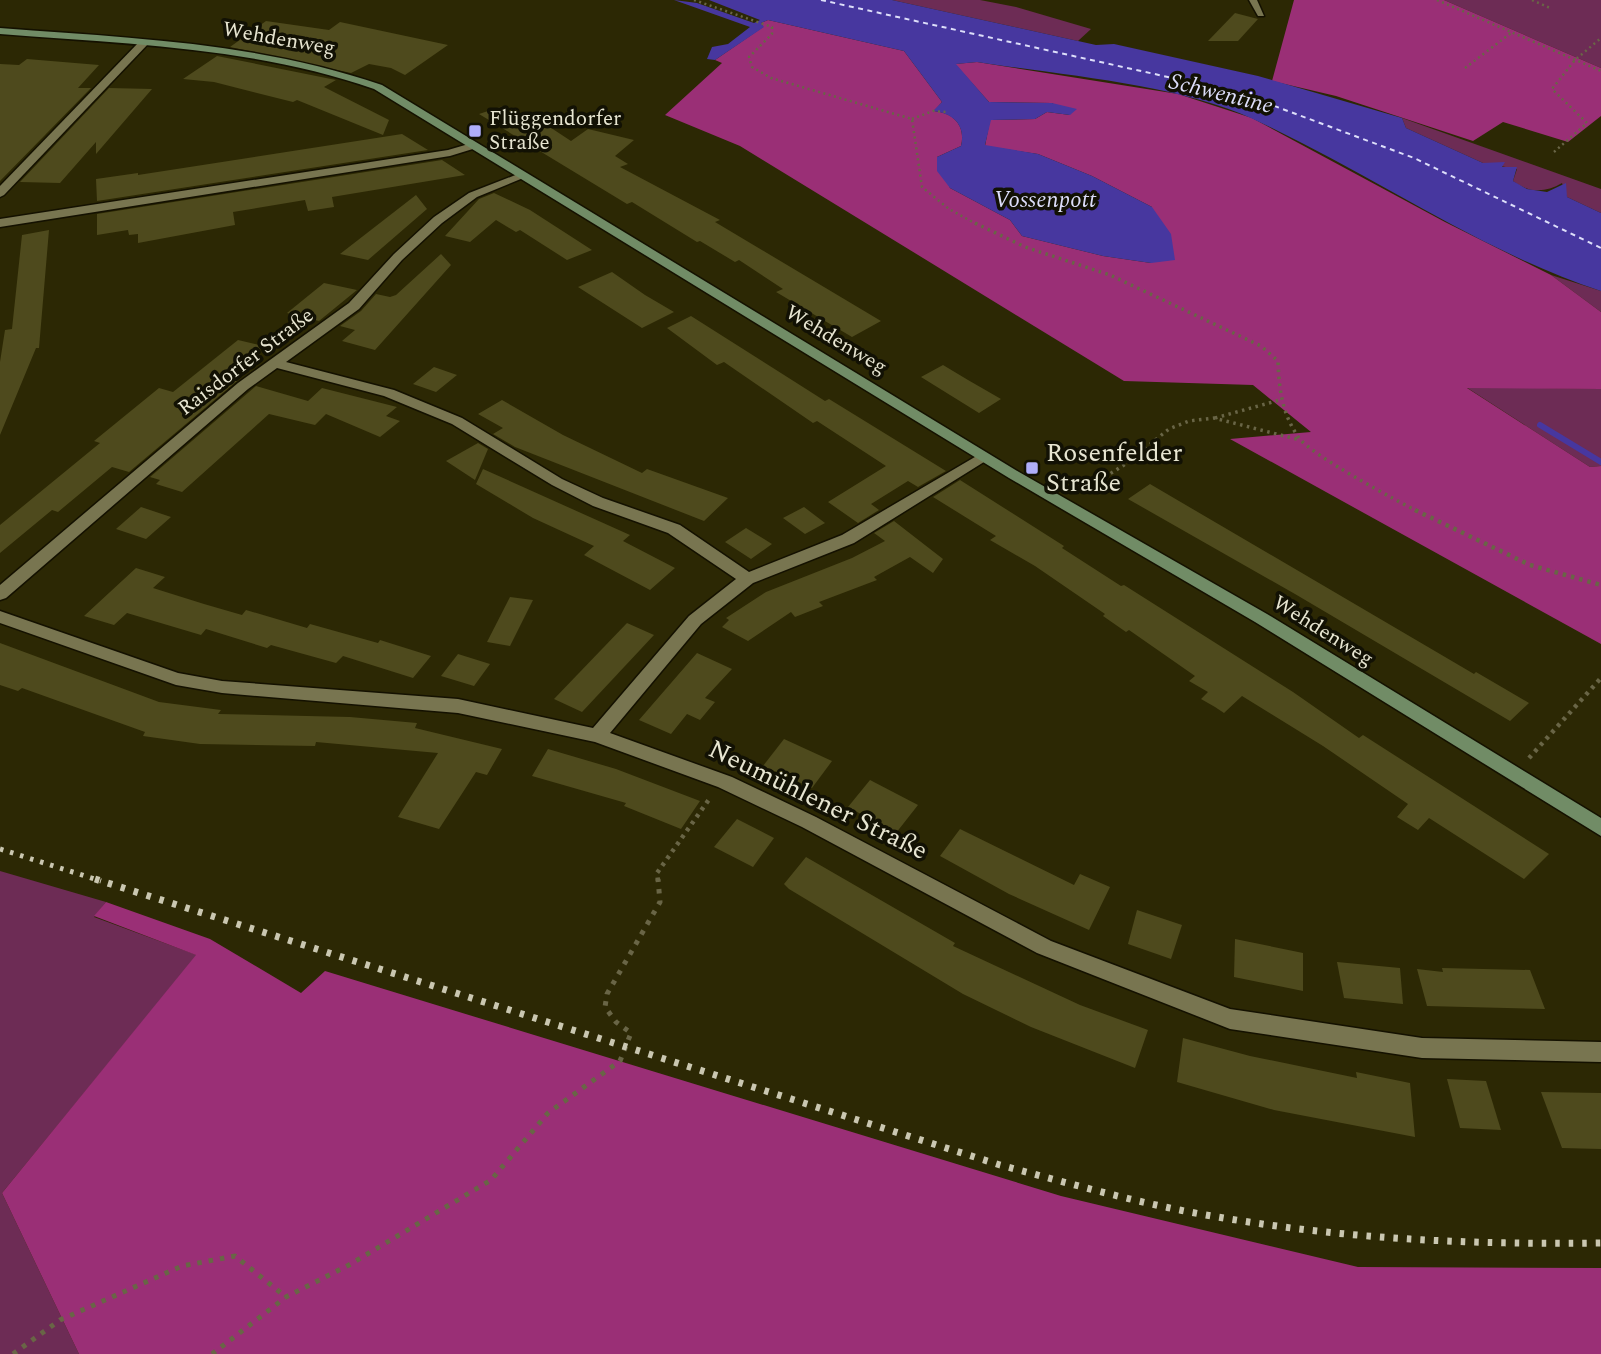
<svg xmlns="http://www.w3.org/2000/svg" width="1601" height="1354" viewBox="0 0 1601 1354" font-family="Spectral,serif">
	<style>
		.green { fill: #6d2c55 }
		.forest { fill: #9a2f76 }
		.water { fill: #47379f }
		.lines { fill: none; stroke-linecap: round; stroke-linejoin: round }
		.stream { stroke: #47379f; stroke-width: 6 }
		.ferry { stroke: #dddefa; stroke-width: 2; stroke-dasharray: 5 4.5; stroke-linecap: butt }
		.building { fill: #4e4a1d }
		.service-casing { stroke: #141100; stroke-width: 3 }
		.minor-casing { stroke: #141100; stroke-width: 3 }
		.secondary-casing { stroke: #141100; stroke-width: 3 }
		.path-far3 { stroke: #696546; stroke-width: 2.5; stroke-dasharray: 2 3.5; stroke-linecap: butt }
		.path-far2 { stroke: #696546; stroke-width: 3.5; stroke-dasharray: 2.5 4.5; stroke-linecap: butt }
		.path-far1 { stroke: #696546; stroke-width: 4.5; stroke-dasharray: 3.5 5; stroke-linecap: butt }
		.path { stroke: #696546; stroke-width: 5; stroke-dasharray: 4.5 7; stroke-linecap: butt }
		.service { fill: #787550; fill-rule: evenodd }
		.minor { fill: #787550; fill-rule: evenodd }
		.secondary { fill: #718c66; fill-rule: evenodd }
		.rail-far1 { stroke: #cac7b1; stroke-width: 5; stroke-dasharray: 3.5 7; stroke-linecap: butt }
		.rail { stroke: #cac7b1; stroke-width: 7; stroke-dasharray: 4.5 9; stroke-linecap: butt }
		.poi-dot { fill: #afaefa; stroke: #121104; stroke-width: 2.5 }
		.labels { text-anchor: middle; dominant-baseline: central; stroke-width: 7; stroke-linejoin: round; paint-order: stroke }
		.far-street-label { font-size: 21px; fill: #e7e5d1; stroke: #121104 }
		.far-poi-label { font-size: 21px; fill: #e7e5d1; stroke: #121104; text-anchor: start }
		.far-water-label { font-size: 23px; font-style: italic; fill: #dddefa; stroke: #121104 }
		.poi-label { font-size: 26px; fill: #e7e5d1; stroke: #121104; text-anchor: start }
		.street-label { font-size: 26px; fill: #e7e5d1; stroke: #121104 }
	</style>
	<rect width="100%" height="100%" fill="#2c2804"/>
	<g class="green">
		<path d="M892 0H980L1016 7 1091 29 1078 41Z"/>
		<path d="M1444 0H1601V68Z"/>
		<path d="M1402 118 1601 189V213L1567 197 1562 183C1545 193 1529 193 1513 181L1517 169 1483 163 1406 128Z"/>
		<path d="M1551 275 1601 291V312Z"/>
		<path d="M1466 387 1601 389V466L1590 467Z"/>
		<path d="M0 871 106 902 94 917 197 955 2 1193 79 1354H0Z"/>
	</g>
	<g class="forest">
		<path d="M1294 0H1444L1601 68V116L1568 142 1503 122 1473 141 1336 96 1272 81Z"/>
		<path d="M768 20 904 51 942 102 934 111C954 113 966 126 961 146L937 157 950 188 1010 220 1022 236 1103 256 1151 263 1152 207 1092 176 1038 154 985 146 990 120 1035 119 1047 112 1070 115 1052 103 989 102 955 64 977 62 1178 94 1252 118 1445 222 1551 275 1601 312V389L1467 388 1590 467 1601 466V644L1230 439 1311 432 1253 385 1124 381 740 146 665 115 722 63 715 60 763 27 761 23Z"/>
		<path d="M106 902 210 939 301 993 325 971 1061 1196 1358 1267 1601 1268V1354H79L2 1193 196 955 94 916Z"/>
	</g>
	<path class="water" d="M674 0 697 3 754 23 760 20 709 0H892L1096 45 1114 44 1258 76 1402 118 1406 128 1483 163 1505 162 1502 167H1517L1513 181 1527 189 1547 192 1566 183 1567 197 1601 213V291C1477 250 1371 173 1253 119 1177 84 1061 75 977 62L956 64 989 102 1052 103 1077 109 1070 115 1047 112 1035 119 991 120 985 145 1038 154 1092 176 1152 207 1171 234 1175 260 1151 263 1103 256 1022 236 1010 220 950 188 937 171V157L961 146C966 125 953 113 933 111L942 102 904 51 768 20 761 23 764 27 715 60 707 59 712 47 728 44 750 27Z"/>
	<g class="lines">
		<path class="stream" d="M1540 425 1601 462"/>
		<path class="ferry" d="M821 0 1186 81 1269 104 1414 158 1601 248"/>
	</g>
	<g class="building">
		<path d="M1235 13 1258 19 1238 41H1208Z"/>
		<path d="M266 21 329 30 340 22 448 45 405 75 391 68 369 64 351 73 230 47Z"/>
		<path d="M217 56 336 80 324 87 389 120 383 135 297 100 293 102 214 82 183 79Z"/>
		<path d="M27 59 99 65 78 88H91L0 181V64L19 65Z"/>
		<path d="M109 88 152 89 96 154V142L60 183 20 182Z"/>
		<path d="M503 106 524 119 533 116 571 141 588 129 634 140 615 156 628 164 620 167 720 220 715 222 881 321 852 337 776 292 783 289 739 260 735 262 700 241 697 242 632 202 627 204 479 114Z"/>
		<path d="M402 134 428 150 97 201 96 179 138 173V175Z"/>
		<path d="M442 160 465 175 332 197 334 207 308 211 305 200 233 212 235 225 138 243V234L129 235 128 230 97 235V214Z"/>
		<path d="M494 193 530 210 592 250 567 260 520 230 516 232 496 220 470 242 445 236 479 199Z"/>
		<path d="M416 195 427 209 368 260 340 254Z"/>
		<path d="M49 230 39 348H36L0 435V362L5 330 12 329 22 235Z"/>
		<path d="M441 254 451 265 375 350 342 341 355 330 340 326 361 311 376 294 390 297 396 295Z"/>
		<path d="M612 272 645 295 674 312 642 328 578 287Z"/>
		<path d="M324 283 357 290 319 321 287 313Z"/>
		<path d="M691 316 825 401 829 399 946 471 918 487 908 481 871 504 879 510 858 523 828 502 886 466 817 421 813 423 724 362 717 365 667 328Z"/>
		<path d="M238 340 263 346 226 377 237 381 129 472 112 467 58 512 52 510 0 553V525L100 443 94 441 159 388 173 392Z"/>
		<path d="M943 365 968 380 1001 399 979 413 921 377Z"/>
		<path d="M434 367 457 375 436 392 413 384Z"/>
		<path d="M256 386 308 401 322 388 397 407 386 416 400 421 380 437 326 414 315 425 269 414 182 492 156 484 160 480 150 477Z"/>
		<path d="M502 400 563 435 642 473 647 469 728 498 704 521 515 447 493 434 503 428 478 414Z"/>
		<path d="M478 443 488 449 475 480 446 461Z"/>
		<path d="M483 469 630 535 623 541 675 568 650 590 584 555 594 546 533 518 476 484Z"/>
		<path d="M960 480 1064 546 1062 548 1121 586 1124 585 1293 692 1359 738 1363 735 1549 854 1524 879 1429 818 1418 830 1397 817 1408 804 1323 746 1242 696 1224 713 1215 707 1201 699 1208 692 1189 681 1195 676 1129 630 1126 632 1103 616 1105 614 1035 566 990 540 996 536 933 497Z"/>
		<path d="M1150 484 1474 674 1476 672 1529 703 1510 721 1295 594 1128 499Z"/>
		<path d="M141 507 171 517 146 539 116 529Z"/>
		<path d="M804 507 825 523 805 534 783 518Z"/>
		<path d="M894 521 943 559 933 573 910 557 874 577 877 580 819 602 823 606 795 617 791 612 748 641 722 627 729 620 726 618 766 592 852 558 885 541 874 533Z"/>
		<path d="M746 528 772 544 751 559 725 542Z"/>
		<path d="M136 568 165 577 153 588 204 604 242 615 246 610 307 628 310 624 378 643 380 640 431 656 413 678 343 656 336 663 271 645 267 648 206 629 201 635 127 613 114 625 84 616Z"/>
		<path d="M510 597 533 600 510 646 487 642Z"/>
		<path d="M627 623 654 635 582 712 554 699Z"/>
		<path d="M0 643 159 702 221 710 218 714 350 717 417 723 415 728 502 749 487 775 476 772 439 829 398 817 438 753 316 742 315 746 200 744 143 736 145 732 22 688 18 691 0 685Z"/>
		<path d="M697 653 732 669 705 698 715 702 700 720 687 714 671 734 639 720Z"/>
		<path d="M458 654 490 664 474 686 441 676Z"/>
		<path d="M784 739 832 761 812 788 763 766Z"/>
		<path d="M548 749 616 769 700 801 681 829 624 806 626 803 532 776Z"/>
		<path d="M870 780 918 805 896 833 848 807Z"/>
		<path d="M737 819 774 838 753 867 714 847Z"/>
		<path d="M960 829 1074 885 1080 874 1110 887 1089 930 1009 894 940 856Z"/>
		<path d="M806 857 955 943 953 946 1080 1005 1148 1030 1135 1068 1031 1027 963 994 789 889 784 884Z"/>
		<path d="M1137 910 1182 925 1171 959 1128 944Z"/>
		<path d="M1235 939 1303 953V991L1234 977Z"/>
		<path d="M1337 962 1400 968 1403 1004 1344 998Z"/>
		<path d="M1442 968 1530 970 1545 1009 1427 1006 1417 969 1443 972Z"/>
		<path d="M1183 1038 1250 1056 1357 1078 1356 1072 1410 1083 1415 1137 1274 1110 1177 1082Z"/>
		<path d="M1447 1079 1486 1081 1501 1130 1460 1128Z"/>
		<path d="M1541 1092 1601 1093V1149L1562 1148Z"/>
	</g>
	<g class="lines">
		<g class="service-casing">
			<path id="service" d="M1249 0H1257L1264 16H1258Z"/>
		</g>
		<g class="minor-casing">
			<g id="minor">
				<path d="M140 41 149 43 4 195 0 197V186Z"/>
				<path d="M472 143 478 146 476 148 450 156 0 227V219L448 150Z"/>
				<path d="M518 174 528 176 477 197 442 223 402 260 359 309 286 362 394 390 462 418 562 479 603 498 680 525 749 572 842 535 980 454 985 452 992 457 854 543 753 583 701 624 610 733 732 777 816 817 1051 941 1230 1009 1422 1038 1601 1042V1062L1422 1058 1230 1029 1037 953 802 827 718 787 595 742 458 713 222 693 176 685 0 623V611L178 673 222 681 458 699 593 728 689 616 736 579 668 533 593 506 552 485 452 424 384 396 277 368 248 389 6 598 0 600V585L238 383 349 303 394 254 434 217 469 193Z"/>
			</g>
		</g>
		<g class="secondary-casing">
			<path id="secondary" d="M0 28C131 38 256 42 382 85L1019 472 1267 614 1601 818V836L1255 622 1009 478 374 89C253 47 127 44 0 34Z"/>
		</g>
		<g class="path-far3">
			<path d="M694 0 772 27V34L749 57 752 67 771 78 912 119 922 187 949 209 978 225"/>
			<path d="M1437 0 1601 71"/>
			<path d="M1532 0 1550 8"/>
			<path d="M1465 68 1511 33"/>
			<path d="M912 119 933 111 946 112"/>
			<path d="M1554 152 1587 123 1552 89 1575 60 1601 38"/>
		</g>
		<g class="path-far2">
			<path d="M975 223 1025 247 1110 275 1261 346 1278 361C1279 389 1282 414 1299 438 1311 455 1397 501 1419 512"/>
			<path d="M1215 418 1280 400"/>
			<path d="M1081 492 1124 465 1169 429 1189 421 1214 418 1300 440"/>
		</g>
		<g class="path-far1">
			<path d="M1415 510 1530 565 1601 585"/>
			<path d="M1529 758 1601 678"/>
			<path d="M658 881 657 873 710 798"/>
		</g>
		<g class="path">
			<path d="M13 1354 60 1320 182 1266 235 1256 286 1297"/>
			<path d="M212 1354 286 1297 349 1265 491 1180 548 1113 620 1061 631 1033 616 1022 605 1007 607 994 660 902 658 879"/>
		</g>
		<use href="#service" class="service"/>
		<use href="#minor" class="minor"/>
		<use href="#secondary" class="secondary"/>
		<path class="rail-far1" d="M0 849 101 881"/>
		<path class="rail" d="M95 879 1000 1165C1072 1184 1144 1205 1218 1217 1345 1239 1473 1245 1601 1243"/>
	</g>
	<g class="poi-dot">
		<rect x="468" y="124" width="14" height="14" rx="3.5"/>
		<rect x="1025" y="461" width="14" height="14" rx="3.5"/>
	</g>
	<g class="labels">
		<g class="far-street-label">
			<text transform="translate(279 39) rotate(10)">Wehdenweg</text>
			<text transform="translate(836 340) rotate(31)">Wehdenweg</text>
			<text transform="translate(246 362) rotate(-37)">Raisdorfer Straße</text>
			<text transform="translate(1323 631) rotate(32)">Wehdenweg</text>
		</g>
		<g class="far-poi-label">
			<text x="489" y="119">Flüggendorfer<tspan x="489" dy="24">Straße</tspan></text>
		</g>
		<g class="far-water-label">
			<text transform="translate(1221 94) rotate(14)">Schwentine</text>
			<text x="1045" y="200">Vossenpott</text>
		</g>
		<g class="poi-label">
			<text x="1046" y="453">Rosenfelder<tspan x="1046" dy="30">Straße</tspan></text>
		</g>
		<g class="street-label">
			<text transform="translate(818 800) rotate(26)">Neumühlener Straße</text>
		</g>
	</g>
</svg>
